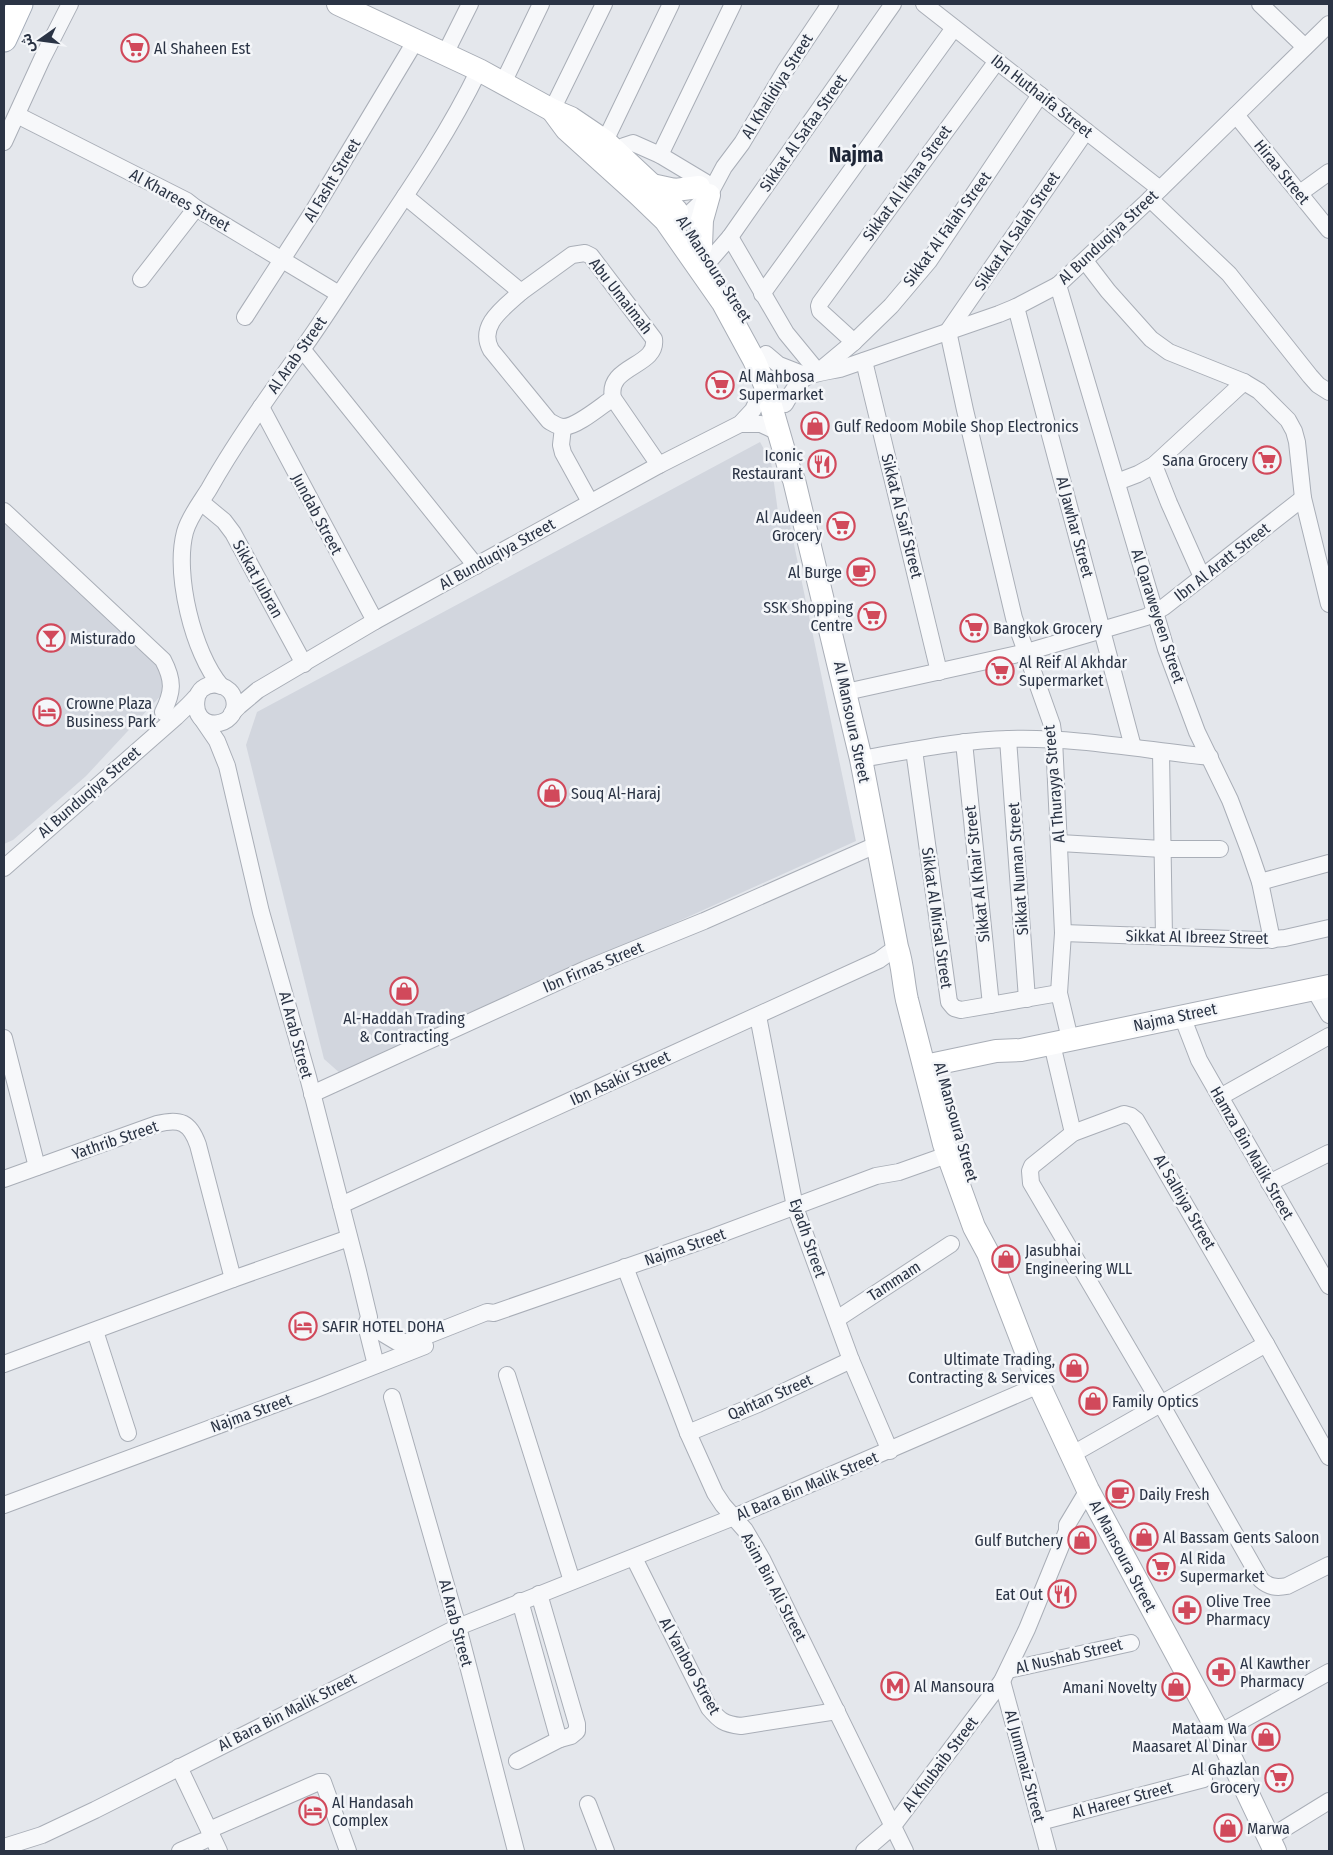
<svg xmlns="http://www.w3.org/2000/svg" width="1333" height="1855" viewBox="0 0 1333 1855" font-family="'Fira Sans Condensed','Noto Sans Arabic',sans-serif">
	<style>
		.built { fill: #d2d6de }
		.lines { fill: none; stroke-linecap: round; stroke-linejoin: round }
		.minor-casing { stroke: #a9aeb7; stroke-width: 18 }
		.secondary-casing { stroke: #a9aeb7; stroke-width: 24 }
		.primary-casing { stroke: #a3abb8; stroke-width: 27 }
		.minor { stroke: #f7f8fa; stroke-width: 16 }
		.secondary { stroke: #fff; stroke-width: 22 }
		.primary { stroke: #fff; stroke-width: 25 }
		.labels { text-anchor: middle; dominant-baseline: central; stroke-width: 5; stroke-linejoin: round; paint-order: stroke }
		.poi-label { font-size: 16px; fill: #2b3445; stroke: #f4f6f9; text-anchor: start }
		.street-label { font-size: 16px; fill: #2b3445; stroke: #f4f6f9 }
		.district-label { font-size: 21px; font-weight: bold; fill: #1d2536; stroke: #f4f6f9 }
	</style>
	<rect width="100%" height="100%" fill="#e4e7ec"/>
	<g class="built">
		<path d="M760 442 771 462 778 512 787 511 856 841 341 1074 324 1059 246 745 257 712Z"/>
		<path d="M4 522 157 660 166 690 86 776 13 840 4 844Z"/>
	</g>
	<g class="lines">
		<g class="minor-casing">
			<g id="minor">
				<path d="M924 4 1160 189"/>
				<path d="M1260 4 1305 47"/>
				<path d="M445 54 470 4"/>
				<path d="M503 83 541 4"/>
				<path d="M552 110 604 4"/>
				<path d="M17 115 187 201 196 208 339 294"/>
				<path d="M1236 115 1329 230"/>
				<path d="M605 141 671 4"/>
				<path d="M4 142 42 59 70 4"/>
				<path d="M616 151 624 146 633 143 660 155 705 182"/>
				<path d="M660 155 733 4"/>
				<path d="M1300 193 1329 172"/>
				<path d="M405 196 521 292 572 255 585 253 591 256 654 339C658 367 606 365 613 398L659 465"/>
				<path d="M1150 199 1229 274 1310 376 1318 385 1329 392"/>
				<path d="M673 229 709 195 724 167 742 143 785 71 830 4"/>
				<path d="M730 237 786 333 818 372 854 342 891 306 929 261 1040 95"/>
				<path d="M710 260 730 237 893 4"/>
				<path d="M1085 261 1108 291 1151 339 1169 352 1244 382 1259 391 1288 420 1294 431 1297 442 1303 498 1329 604"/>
				<path d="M141 279 196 208"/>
				<path d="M1058 285 1166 649 1197 732 1230 800 1249 850 1260 882 1272 940"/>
				<path d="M521 292C505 307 477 325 491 350L549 421C554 424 558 427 564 427 578 426 601 406 613 398"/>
				<path d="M762 294 954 28"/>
				<path d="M1016 307 1133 747"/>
				<path d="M245 317 314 210 416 40"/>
				<path d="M854 342 820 311 819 306 820 303 997 61"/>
				<path d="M302 349 476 566"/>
				<path d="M766 354 779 365 807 376"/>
				<path d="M864 361 939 672"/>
				<path d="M785 404C802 373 807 375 840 369L999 314 1016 307 1058 285 1150 199 1329 24"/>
				<path d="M261 407 375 621"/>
				<path d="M740 424H761L780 433"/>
				<path d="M563 427 561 445 563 453 590 502"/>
				<path d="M1154 465 1169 503 1202 577"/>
				<path d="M1117 482 1138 474 1154 465 1244 382"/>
				<path d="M201 502 224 521 233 533 304 664"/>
				<path d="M4 511 163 660C174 681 173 692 163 712"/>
				<path d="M221 686C193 653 174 574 185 532 189 517 201 502 209 489 236 441 268 396 301 351 327 315 350 277 375 241 412 186 450 130 479 70"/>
				<path d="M846 692 1027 652 1146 617 1164 607 1303 498"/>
				<path d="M232 713 239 706 258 690 375 621 659 465 740 424 753 410 765 385"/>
				<path d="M202 719 217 741 227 766 261 912 308 1077 358 1271 369 1317 366 1325 376 1365"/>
				<path d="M1008 739 1027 999"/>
				<path d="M964 742 991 1005"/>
				<path d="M914 750 949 1002 954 1008 961 1010 1059 993"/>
				<path d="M1161 752 1164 937"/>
				<path d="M861 759C910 751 959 740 1009 739 1076 737 1143 750 1210 757"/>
				<path d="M1060 843 1162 849H1220"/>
				<path d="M4 868 176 717C182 711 189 705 195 698 198 696 199 691 202 689 213 680 231 686 234 699 241 730 189 734 197 697"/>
				<path d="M1260 882 1329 863"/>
				<path d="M1063 933 1260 940 1285 938 1329 928"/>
				<path d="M1314 989 1329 1015"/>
				<path d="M758 1016 795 1207 851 1360 890 1451"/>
				<path d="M1182 1016 1199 1060 1211 1081 1329 1286"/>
				<path d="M4 1038 37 1167"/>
				<path d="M1070 1039 1059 993 1063 933 1054 739 1052 725 1014 618 965 410 948 331 1086 131"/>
				<path d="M1052 1044 1073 1133"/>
				<path d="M312 1094 586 969 704 921 876 845"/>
				<path d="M1220 1097 1329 1036"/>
				<path d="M4 1179 157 1124C180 1118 190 1122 198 1145L233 1279"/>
				<path d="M1269 1183 1329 1153"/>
				<path d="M341 1205 879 960 897 947"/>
				<path d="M625 1267 688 1433 715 1493 723 1505 745 1530 762 1559 905 1851"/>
				<path d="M837 1319 951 1244"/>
				<path d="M377 1330 397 1342H411L487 1312 494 1313 713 1237 876 1176 899 1172 961 1150"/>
				<path d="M95 1331 128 1433"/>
				<path d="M4 1364 233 1279 349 1238"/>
				<path d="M507 1375 572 1581"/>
				<path d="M392 1397 458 1627 516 1851"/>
				<path d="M688 1433 758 1404 851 1360"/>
				<path d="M1071 1455 1266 1344"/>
				<path d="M1329 1457 1266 1344 1136 1120 1131 1116 1124 1114 1073 1133 1032 1166 1030 1171 1031 1183 1161 1404 1261 1580C1269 1587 1276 1588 1287 1586L1329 1565"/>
				<path d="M4 1505 316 1389 425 1346"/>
				<path d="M634 1558 709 1708C720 1721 724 1724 741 1726L837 1711"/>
				<path d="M520 1601 557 1733 560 1739 571 1736 577 1731V1724L539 1594"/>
				<path d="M1008 1670 1131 1643"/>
				<path d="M1002 1681 1048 1851"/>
				<path d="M1219 1733 1329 1672"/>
				<path d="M517 1761 560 1739"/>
				<path d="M179 1767 219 1851"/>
				<path d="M588 1804 606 1851"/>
				<path d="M1040 1822 1204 1779"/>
				<path d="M209 1830 319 1782H323L348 1851"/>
				<path d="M1269 1838 1329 1801"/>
				<path d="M4 1847 42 1835 95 1810 458 1627 734 1517 1039 1385"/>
				<path d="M180 1851 203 1841"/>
				<path d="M864 1851 893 1826 1002 1681 1027 1629 1067 1531V1525L1088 1490"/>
			</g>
		</g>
		<g class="secondary-casing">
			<g id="secondary">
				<path d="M338 4 479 70 552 110 571 118 605 141 652 185 677 211"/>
				<path d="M552 110 566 129 638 194 665 220 723 303 754 360 765 385 789 468 794 480 861 759 897 947C903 965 903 982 907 1000L944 1144 974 1227 988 1253 1039 1385 1088 1490 1219 1733 1275 1851"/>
				<path d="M652 185 675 190 699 187"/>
				<path d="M701 246 702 220 709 195"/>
				<path d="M925 1066 996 1051 1021 1050 1329 986"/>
			</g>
		</g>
		<g class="primary-casing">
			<path id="primary" d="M4 39 20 4"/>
		</g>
		<use href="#minor" class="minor"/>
		<use href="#secondary" class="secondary"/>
		<use href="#primary" class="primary"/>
	</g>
	<defs>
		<g id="supermarket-ring" transform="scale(1.4375)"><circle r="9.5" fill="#f4f6f9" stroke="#d1495b" stroke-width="1.5"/><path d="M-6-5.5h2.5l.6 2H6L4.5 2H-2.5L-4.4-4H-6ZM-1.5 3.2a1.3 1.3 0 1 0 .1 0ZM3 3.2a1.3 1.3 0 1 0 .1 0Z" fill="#d1495b"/></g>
		<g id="shop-ring" transform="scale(1.4375)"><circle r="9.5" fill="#f4f6f9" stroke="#d1495b" stroke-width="1.5"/><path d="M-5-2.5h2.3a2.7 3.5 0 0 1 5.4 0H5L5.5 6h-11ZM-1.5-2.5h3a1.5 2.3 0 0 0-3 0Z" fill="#d1495b"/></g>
		<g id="restaurant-ring" transform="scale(1.4375)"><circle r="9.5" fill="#f4f6f9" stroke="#d1495b" stroke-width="1.5"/><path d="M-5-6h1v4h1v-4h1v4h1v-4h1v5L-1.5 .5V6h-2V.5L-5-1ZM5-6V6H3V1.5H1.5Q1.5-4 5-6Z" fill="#d1495b"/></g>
		<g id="cafe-ring" transform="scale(1.4375)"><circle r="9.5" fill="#f4f6f9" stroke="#d1495b" stroke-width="1.5"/><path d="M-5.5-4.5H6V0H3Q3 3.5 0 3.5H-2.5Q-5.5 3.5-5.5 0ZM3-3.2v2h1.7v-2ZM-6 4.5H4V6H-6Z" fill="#d1495b"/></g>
		<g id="bar-ring" transform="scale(1.4375)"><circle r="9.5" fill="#f4f6f9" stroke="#d1495b" stroke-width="1.5"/><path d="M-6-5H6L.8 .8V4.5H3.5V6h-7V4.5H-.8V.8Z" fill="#d1495b"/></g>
		<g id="hotel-ring" transform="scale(1.4375)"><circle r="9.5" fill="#f4f6f9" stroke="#d1495b" stroke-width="1.5"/><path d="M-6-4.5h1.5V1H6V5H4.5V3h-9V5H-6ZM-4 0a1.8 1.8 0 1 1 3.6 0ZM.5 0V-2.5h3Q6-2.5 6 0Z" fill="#d1495b"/></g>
		<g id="pharmacy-ring" transform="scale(1.4375)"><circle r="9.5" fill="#f4f6f9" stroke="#d1495b" stroke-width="1.5"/><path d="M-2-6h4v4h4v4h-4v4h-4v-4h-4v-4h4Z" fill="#d1495b"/></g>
		<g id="metro-ring" transform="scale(1.4375)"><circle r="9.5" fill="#f4f6f9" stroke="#d1495b" stroke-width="1.5"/><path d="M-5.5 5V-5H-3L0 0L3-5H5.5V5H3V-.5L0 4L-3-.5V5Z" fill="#d1495b"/></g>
	</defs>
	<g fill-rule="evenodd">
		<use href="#supermarket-ring" x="135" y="48"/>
		<use href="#supermarket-ring" x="720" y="385"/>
		<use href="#shop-ring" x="815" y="426"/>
		<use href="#supermarket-ring" x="1267" y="460"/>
		<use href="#restaurant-ring" x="822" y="464"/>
		<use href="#supermarket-ring" x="841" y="526"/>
		<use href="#cafe-ring" x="861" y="572"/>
		<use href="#supermarket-ring" x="872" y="616"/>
		<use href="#supermarket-ring" x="974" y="628"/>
		<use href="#bar-ring" x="51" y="638"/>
		<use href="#supermarket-ring" x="1000" y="671"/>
		<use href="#hotel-ring" x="47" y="712"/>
		<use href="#shop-ring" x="552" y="793"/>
		<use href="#shop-ring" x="404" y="991"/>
		<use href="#shop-ring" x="1006" y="1259"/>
		<use href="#hotel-ring" x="303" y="1326"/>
		<use href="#shop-ring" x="1074" y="1368"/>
		<use href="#shop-ring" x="1093" y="1401"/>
		<use href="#cafe-ring" x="1120" y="1494"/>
		<use href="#shop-ring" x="1144" y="1537"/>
		<use href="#shop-ring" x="1082" y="1540"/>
		<use href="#supermarket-ring" x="1161" y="1567"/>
		<use href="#restaurant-ring" x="1062" y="1594"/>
		<use href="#pharmacy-ring" x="1187" y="1610"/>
		<use href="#pharmacy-ring" x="1221" y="1672"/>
		<use href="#metro-ring" x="895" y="1686"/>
		<use href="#shop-ring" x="1176" y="1687"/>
		<use href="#shop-ring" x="1266" y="1737"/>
		<use href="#supermarket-ring" x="1279" y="1778"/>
		<use href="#hotel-ring" x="313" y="1811"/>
		<use href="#shop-ring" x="1228" y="1828"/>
	</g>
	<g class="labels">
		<g class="poi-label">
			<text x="154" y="48">Al Shaheen Est</text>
			<text x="739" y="376">Al Mahbosa<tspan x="739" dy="18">Supermarket</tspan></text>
			<text x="834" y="426">Gulf Redoom Mobile Shop Electronics</text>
			<text x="803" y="455" text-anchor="end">Iconic<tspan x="803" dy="18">Restaurant</tspan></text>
			<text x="1248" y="460" text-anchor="end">Sana Grocery</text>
			<text x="822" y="517" text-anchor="end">Al Audeen<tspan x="822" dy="18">Grocery</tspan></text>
			<text x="842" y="572" text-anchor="end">Al Burge</text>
			<text x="853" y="607" text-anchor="end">SSK Shopping<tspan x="853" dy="18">Centre</tspan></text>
			<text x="993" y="628">Bangkok Grocery</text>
			<text x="70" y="638">Misturado</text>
			<text x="1019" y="662">Al Reif Al Akhdar<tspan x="1019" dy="18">Supermarket</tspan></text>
			<text x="66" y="703">Crowne Plaza<tspan x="66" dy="18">Business Park</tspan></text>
			<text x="571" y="793">Souq Al-Haraj</text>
			<text x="404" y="1018" text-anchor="middle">Al-Haddah Trading<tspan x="404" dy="18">&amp; Contracting</tspan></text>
			<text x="1025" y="1250">Jasubhai<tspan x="1025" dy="18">Engineering WLL</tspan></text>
			<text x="322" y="1326">SAFIR HOTEL DOHA</text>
			<text x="1055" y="1359" text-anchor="end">Ultimate Trading,<tspan x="1055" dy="18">Contracting &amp; Services</tspan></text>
			<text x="1112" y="1401">Family Optics</text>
			<text x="1139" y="1494">Daily Fresh</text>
			<text x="1163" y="1537">Al Bassam Gents Saloon</text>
			<text x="1063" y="1540" text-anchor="end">Gulf Butchery</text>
			<text x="1180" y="1558">Al Rida<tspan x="1180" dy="18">Supermarket</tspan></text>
			<text x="1043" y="1594" text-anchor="end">Eat Out</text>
			<text x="1206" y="1601">Olive Tree<tspan x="1206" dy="18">Pharmacy</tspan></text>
			<text x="1240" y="1663">Al Kawther<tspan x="1240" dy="18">Pharmacy</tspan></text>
			<text x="914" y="1686">Al Mansoura</text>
			<text x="1157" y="1687" text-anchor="end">Amani Novelty</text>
			<text x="1247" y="1728" text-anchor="end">Mataam Wa<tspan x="1247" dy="18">Maasaret Al Dinar</tspan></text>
			<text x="1260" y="1769" text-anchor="end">Al Ghazlan<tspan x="1260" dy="18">Grocery</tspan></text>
			<text x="332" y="1802">Al Handasah<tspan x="332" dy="18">Complex</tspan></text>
			<text x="1247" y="1828">Marwa</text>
		</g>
		<g class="street-label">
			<text transform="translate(777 86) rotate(-58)">Al Khalidiya Street</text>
			<text transform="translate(1042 96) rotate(38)">Ibn Huthaifa Street</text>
			<text transform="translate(803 133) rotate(-55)">Sikkat Al Safaa Street</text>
			<text transform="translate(1282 172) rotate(51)">Hiraa Street</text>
			<text transform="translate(332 180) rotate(-59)">Al Fasht Street</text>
			<text transform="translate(907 183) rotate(-54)">Sikkat Al Ikhaa Street</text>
			<text transform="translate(180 200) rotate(29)">Al Kharees Street</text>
			<text transform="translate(947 229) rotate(-54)">Sikkat Al Falah Street</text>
			<text transform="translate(1017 231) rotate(-56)">Sikkat Al Salah Street</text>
			<text transform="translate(1108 237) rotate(-43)">Al Bunduqiya Street</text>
			<text transform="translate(714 269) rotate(57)">Al Mansoura Street</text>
			<text transform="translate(621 296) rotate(52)">Abu Umaimah</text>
			<text transform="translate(297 355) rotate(-55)">Al Arab Street</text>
			<text transform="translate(317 514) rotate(62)">Jundab Street</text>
			<text transform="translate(902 516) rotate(76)">Sikkat Al Saif Street</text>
			<text transform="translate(1075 527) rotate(75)">Al Jawhar Street</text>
			<text transform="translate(497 554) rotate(-29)">Al Bunduqiya Street</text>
			<text transform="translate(1222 562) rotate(-38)">Ibn Al Aratt Street</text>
			<text transform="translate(258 579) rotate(61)">Sikkat Jubran</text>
			<text transform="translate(1158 616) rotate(72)">Al Qaraweyeen Street</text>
			<text transform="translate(852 722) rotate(78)">Al Mansoura Street</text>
			<text transform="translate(1054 784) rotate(-95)">Al Thurayya Street</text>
			<text transform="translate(89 792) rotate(-41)">Al Bunduqiya Street</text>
			<text transform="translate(1018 869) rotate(-94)">Sikkat Numan Street</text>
			<text transform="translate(977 874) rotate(-96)">Sikkat Al Khair Street</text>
			<text transform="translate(937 918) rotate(82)">Sikkat Al Mirsal Street</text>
			<text transform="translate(1197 937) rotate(1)">Sikkat Al Ibreez Street</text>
			<text transform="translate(593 967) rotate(-23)">Ibn Firnas Street</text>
			<text transform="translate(1175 1017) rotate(-12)">Najma Street</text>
			<text transform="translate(296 1035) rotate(75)">Al Arab Street</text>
			<text transform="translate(620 1078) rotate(-25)">Ibn Asakir Street</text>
			<text transform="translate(956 1122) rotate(74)">Al Mansoura Street</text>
			<text transform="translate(115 1140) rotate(-19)">Yathrib Street</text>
			<text transform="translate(1252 1153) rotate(60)">Hamza Bin Malik Street</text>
			<text transform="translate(1185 1202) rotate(60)">Al Salhiya Street</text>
			<text transform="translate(808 1238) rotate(71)">Eyadh Street</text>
			<text transform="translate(685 1247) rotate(-19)">Najma Street</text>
			<text transform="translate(894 1281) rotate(-33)">Tammam</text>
			<text transform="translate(770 1397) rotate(-24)">Qahtan Street</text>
			<text transform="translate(251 1413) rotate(-20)">Najma Street</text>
			<text transform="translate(807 1486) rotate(-23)">Al Bara Bin Malik Street</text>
			<text transform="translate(1123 1556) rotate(62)">Al Mansoura Street</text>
			<text transform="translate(774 1587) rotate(62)">Asim Bin Ali Street</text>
			<text transform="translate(456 1623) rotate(75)">Al Arab Street</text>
			<text transform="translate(1069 1656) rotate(-13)">Al Nushab Street</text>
			<text transform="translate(690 1666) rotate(61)">Al Yanboo Street</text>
			<text transform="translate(287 1712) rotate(-27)">Al Bara Bin Malik Street</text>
			<text transform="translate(940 1764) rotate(-53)">Al Khubaib Street</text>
			<text transform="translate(1025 1766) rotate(75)">Al Jummaiz Street</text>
			<text transform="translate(1122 1800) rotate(-15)">Al Hareer Street</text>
		</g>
		<g class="district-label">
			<text x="856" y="155">Najma</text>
		</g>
	</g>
	<rect width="1333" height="1855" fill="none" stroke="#2b3445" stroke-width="10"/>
	<g transform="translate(40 40) rotate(256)" stroke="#f4f6f9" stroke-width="4" paint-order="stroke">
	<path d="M0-4L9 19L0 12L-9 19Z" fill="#2b3445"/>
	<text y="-8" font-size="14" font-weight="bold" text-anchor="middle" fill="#2b3445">ش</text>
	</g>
</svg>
